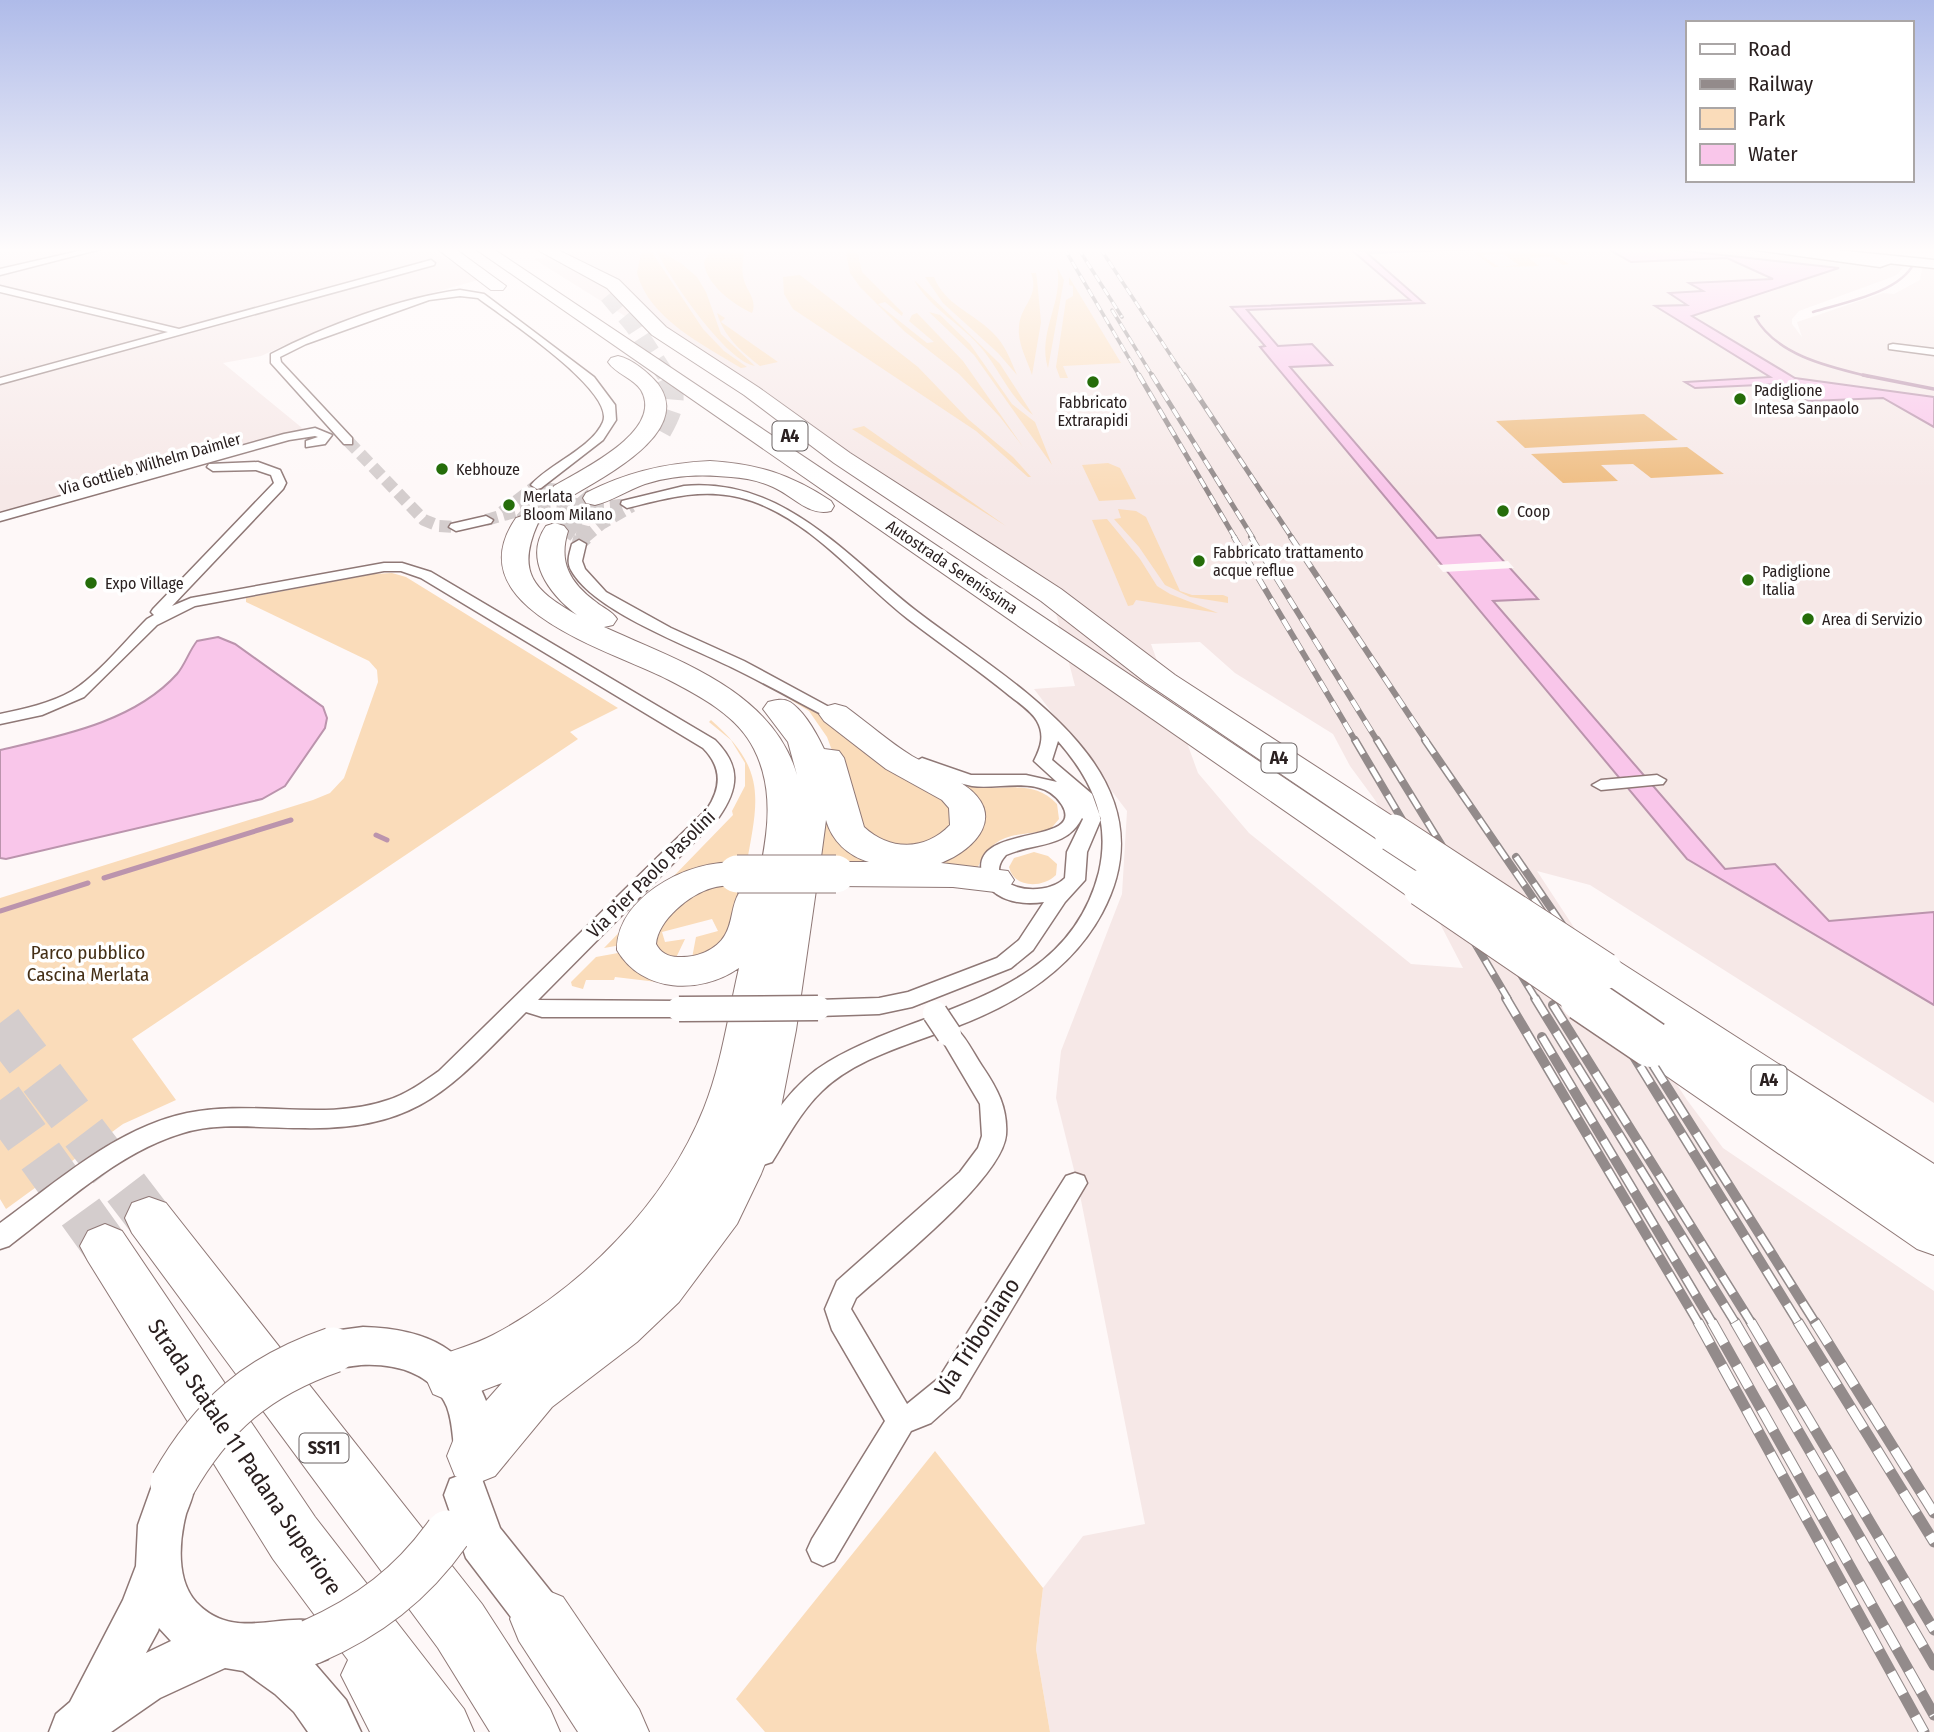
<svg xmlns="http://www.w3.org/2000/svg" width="1934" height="1732" viewBox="0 0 1934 1732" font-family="'Fira Sans Condensed',sans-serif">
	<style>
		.built { fill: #f6e8e7; fill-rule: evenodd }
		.green { fill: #fadcba }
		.forest { fill: #efbe84 }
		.water { fill: #f9c6ea; stroke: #bb94ad; stroke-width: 2 }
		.pier { fill: #fef8f8 }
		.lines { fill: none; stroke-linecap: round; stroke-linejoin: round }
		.stream-far2 { stroke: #bb94ad; stroke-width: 2.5 }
		.stream-far1 { stroke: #bb94ad; stroke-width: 3.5 }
		.stream { stroke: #bb94ad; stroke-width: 5 }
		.street-tunnel-far1 { stroke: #d4cdcd; stroke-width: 12; stroke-dasharray: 12 6; stroke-linecap: butt }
		.street-tunnel { stroke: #d4cdcd; stroke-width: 15; stroke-dasharray: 15 8; stroke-linecap: butt }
		.highway-tunnel-far2 { stroke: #d4cdcd; stroke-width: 18; stroke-dasharray: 18 9; stroke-linecap: butt }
		.highway-tunnel-far1 { stroke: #d4cdcd; stroke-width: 23; stroke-dasharray: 23 11; stroke-linecap: butt }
		.highway-tunnel { stroke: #d4cdcd; stroke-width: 46; stroke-dasharray: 46 23; stroke-linecap: butt }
		.street-casing { stroke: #8f7876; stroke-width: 3 }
		.secondary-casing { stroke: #8f7876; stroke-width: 3 }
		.highway-casing { stroke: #8f7876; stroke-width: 2 }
		.street { fill: #fff; fill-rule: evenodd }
		.secondary { fill: #fff; fill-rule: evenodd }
		.highway { fill: #fff; fill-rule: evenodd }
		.rail-far5-casing { stroke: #938b8b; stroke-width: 3.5 }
		.rail-far4-casing { stroke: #938b8b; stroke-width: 5 }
		.rail-far3-casing { stroke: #938b8b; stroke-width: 6 }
		.rail-far2-casing { stroke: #938b8b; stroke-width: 8 }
		.rail-far1-casing { stroke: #938b8b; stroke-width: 10 }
		.rail-casing { stroke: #938b8b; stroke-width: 11 }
		.rail-far5 { stroke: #fff; stroke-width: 2.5; stroke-dasharray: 8; stroke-linecap: butt }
		.rail-far4 { stroke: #fff; stroke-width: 3.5; stroke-dasharray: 10; stroke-linecap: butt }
		.rail-far3 { stroke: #fff; stroke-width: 4.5; stroke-dasharray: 12; stroke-linecap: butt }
		.rail-far2 { stroke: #fff; stroke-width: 5; stroke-dasharray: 16; stroke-linecap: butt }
		.rail-far1 { stroke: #fff; stroke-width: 7; stroke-dasharray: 20; stroke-linecap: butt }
		.rail { stroke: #fff; stroke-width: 9; stroke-dasharray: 25; stroke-linecap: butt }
		.street-bridge-casing { stroke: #8f7876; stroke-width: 27; stroke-linecap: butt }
		.secondary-bridge-casing { stroke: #8f7876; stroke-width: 47; stroke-linecap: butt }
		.highway-bridge-far1-casing { stroke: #8f7876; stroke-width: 39; stroke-linecap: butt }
		.highway-bridge-casing { stroke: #8f7876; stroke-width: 49; stroke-linecap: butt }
		.street-bridge { stroke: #fff; stroke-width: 24 }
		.secondary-bridge { stroke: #fff; stroke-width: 45 }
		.highway-bridge-far1 { stroke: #fff; stroke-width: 37 }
		.highway-bridge { stroke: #fff; stroke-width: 46 }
		.poi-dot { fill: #256d0a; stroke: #fff; stroke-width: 2.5 }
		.labels { text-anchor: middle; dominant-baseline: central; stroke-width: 7; stroke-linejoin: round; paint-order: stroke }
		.far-poi-label { font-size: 16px; fill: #2a2020; stroke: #fff; text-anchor: start }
		.far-street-label { font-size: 16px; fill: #2a2020; stroke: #fff }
		.shield { fill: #fff; stroke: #6a6363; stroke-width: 2 }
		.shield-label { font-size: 18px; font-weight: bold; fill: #2a2020 }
		.street-label { font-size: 19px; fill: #2a2020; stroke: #fff }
		.park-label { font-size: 19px; fill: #442f16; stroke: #fff }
		.near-street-label { font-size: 23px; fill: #2a2020; stroke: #fff }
	</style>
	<rect width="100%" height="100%" fill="#fef8f8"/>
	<g class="built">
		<path d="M0 248H428L482 279 399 302 310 334 261 356 223 363 307 432 0 514Z"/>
		<path d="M594 248H1768L1905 264 1898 274 1892 277 1799 311 1792 319V324L1802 337 1797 322 1883 293 1894 294 1920 280 1923 264 1934 266V1103L1590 885 1537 871 1687 1100 1723 1148 1934 1291V1732H1050L1036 1649 1043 1588 1083 1536 1145 1524 1079 1190 1056 1098 1061 1051 1122 894 1127 811 1034 689 1075 686 1047 579 732 377 668 343 534 259ZM1200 642 1235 673 1333 734 1350 766 1375 800 1393 833 1463 968 1411 964 1249 833 1198 773 1151 644Z"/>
	</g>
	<g class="green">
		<path d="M642 248H649L703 329 724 351 747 367 741 368C704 345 649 319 637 273Z"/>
		<path d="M655 248 682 264 697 277 706 292 721 334 755 366C725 361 668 276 655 248Z"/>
		<path d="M712 248H744C744 257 741 267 743 276 745 290 758 299 752 313 733 304 706 285 704 262Z"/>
		<path d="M845 248 857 250 862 272 903 313 902 316 885 302 878 304 927 343 934 342 909 321 912 315 917 313 963 361 1023 447 1000 417 959 374 904 331 860 287 850 273Z"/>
		<path d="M1593 248 1547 250 1569 264 1563 265 1551 257 1529 258 1539 266 1500 267 1519 265 1503 254 1481 255 1499 267H1494L1473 252Z"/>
		<path d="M1057 267 1064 280 1048 368C1037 332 1064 302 1057 267Z"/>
		<path d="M1031 273H1036L1037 279 1041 322 1032 375C1027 359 1017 343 1019 326 1021 305 1040 296 1031 273Z"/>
		<path d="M800 275 918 367 968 419 1013 457 1031 477H1028L976 431 793 309 784 294 783 277Z"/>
		<path d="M925 277H934C945 305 972 312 992 332 1005 344 1010 359 1017 375L998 353 943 303Z"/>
		<path d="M1069 277 1121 363 1063 366 1068 378H1060L1056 367 1066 300 1073 296V286L1069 285Z"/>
		<path d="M914 280 1000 364 1033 415C1011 399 1000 371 983 350 962 324 930 309 914 280Z"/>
		<path d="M929 312 940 315 970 344 1012 404 1035 422 1052 465 974 355Z"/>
		<path d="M717 313 725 318 721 322 778 362 760 366C741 351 724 337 717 313Z"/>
		<path d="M864 426 1006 526 852 429Z"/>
		<path d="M1108 463 1120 468 1136 499 1099 501 1082 465Z"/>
		<path d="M1118 509 1136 511 1146 517 1180 591 1192 595H1223L1228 597V603L1190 597 1165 585 1139 547 1114 519 1121 518Z"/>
		<path d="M1107 519 1140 559 1157 586 1170 594 1218 613 1136 600 1133 605 1128 606 1092 520Z"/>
		<path d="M392 573 406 577 618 708 570 732 578 739 132 1039 176 1100 123 1124 6 1209 0 1199V898L313 800 330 793 344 778 378 682 377 670 369 661 246 602V598L374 574Z"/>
		<path d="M785 692 823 713 943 793 958 821 919 850 864 836 827 737 809 711 781 694Z"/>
		<path d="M711 720C768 770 758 800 746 867H728L627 944 604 948 733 815 732 811 745 786V763L731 740 709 722Z"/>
		<path d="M943 776C955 781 967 786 980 787 1009 790 1035 780 1057 804L1059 819 1049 831C1010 836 994 832 976 871L814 869 825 798 854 848 965 845Z"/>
		<path d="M1034 852 1048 856 1057 864 1056 875C1043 888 1014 889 1009 867L1014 858Z"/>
		<path d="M744 879 733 922 731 944 692 958 696 937 718 931 712 919 662 932 665 942 685 939 674 962 662 961 649 928 688 889Z"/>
		<path d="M629 951 657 982 615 977 614 980H586L583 989 572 986 571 982 596 957Z"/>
		<path d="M935 1451 1043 1588 1036 1649 1050 1732H765L736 1699Z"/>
	</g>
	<g class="forest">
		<path d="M1644 414 1678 440 1525 448 1496 421Z"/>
		<path d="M1687 447 1724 474 1651 478 1633 464 1601 465 1618 481 1563 483 1531 454Z"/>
	</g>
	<g class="water">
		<path d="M1349 248 1359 251 1518 248 1367 253 1424 303 1247 310 1278 346 1312 344 1332 365 1290 367 1437 538 1480 535 1538 599 1493 601 1725 869 1775 864 1829 921 1934 912V1005L1687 859 1260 347 1265 346 1231 307 1410 300Z"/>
		<path d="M1606 248H1659L1839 268 1692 316 1795 378 1934 397V427L1883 398 1809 401 1781 384 1695 388 1685 382 1770 377 1655 306 1687 305 1669 293 1703 291 1689 283 1773 279 1727 258 1631 262Z"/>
		<path d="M218 637 235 644 323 707 327 718 325 728 285 786 262 799 6 859 0 858V750C60 736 134 722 177 674 185 665 189 651 197 641Z"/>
	</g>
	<path class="pier" d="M1508 561 1514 568 1443 572 1437 565Z"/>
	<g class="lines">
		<g class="stream-far2">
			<path d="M1813 312C1842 303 1900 293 1914 263"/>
			<path d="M1759 316 1755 317C1777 356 1830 367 1871 377"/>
		</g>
		<path class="stream-far1" d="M1863 375 1934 389"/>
		<g class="stream">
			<path d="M376 835 387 840"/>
			<path d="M104 878 291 820"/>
			<path d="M0 911 88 883"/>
		</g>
		<g class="street-tunnel-far1">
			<path d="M348 441 424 520 439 526 456 527"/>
			<path d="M551 483 550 492C572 509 601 508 627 504"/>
			<path d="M502 512 537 485"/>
			<path d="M486 520C516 512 561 494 585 522L581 538"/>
			<path d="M584 538 601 524 632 506"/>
		</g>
		<g class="street-tunnel">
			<path d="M579 543 586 537"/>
			<path d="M579 544 581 537"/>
		</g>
		<path class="highway-tunnel-far2" d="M608 295 634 326 667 377"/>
		<g class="highway-tunnel-far1">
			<path d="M660 431C671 411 678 396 666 375"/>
			<path d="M525 523 556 489"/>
			<path d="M561 534 573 517 595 498"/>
		</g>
		<g class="highway-tunnel">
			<path d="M0 1023 149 1218"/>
			<path d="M0 1100 105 1246"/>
		</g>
		<g class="street-casing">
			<g id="street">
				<path d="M92 248H105L0 275V269Z"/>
				<path d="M1741 248H1764L1880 261 1886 256 1894 262 1880 267Z"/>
				<path d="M431 260 435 263 434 265 0 384V378L168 332 0 292V286L179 329Z"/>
				<path d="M460 290 484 294 594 377 615 405 616 420 603 440 541 488 537 489 531 485C549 464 592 448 603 422 616 391 503 317 478 298L460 296 429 300 306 344 280 357 281 362 352 438V444H344L271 363V354C323 327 402 297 460 290Z"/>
				<path d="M1893 344 1934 349V355L1889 349V345Z"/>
				<path d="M315 428 332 435 325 444 306 447V441L318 437 315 436 289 440 0 521V513L284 434Z"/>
				<path d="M258 462 280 470 286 483 283 489 172 606 191 598 384 563H402L431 572 715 740C741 766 739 788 719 817L538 1000 679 1001 687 1003 690 1009 687 1015 679 1017H542L526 1012C448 1090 418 1131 299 1128 262 1128 219 1122 183 1133 118 1152 62 1206 9 1246L0 1249V1223C57 1182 116 1128 187 1113 253 1099 324 1122 388 1100 407 1094 423 1082 439 1071L707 809C722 787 722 767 703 748L421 578 401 571H384L195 606 157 625 84 697 42 715 0 724V714C24 709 51 703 72 691 98 675 125 641 147 619L154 615 151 612 153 609 274 483 271 475 256 470 213 471 207 467 209 464Z"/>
				<path d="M684 486C785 477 847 558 919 613 1012 684 1177 773 1102 913 1071 971 1014 1005 955 1027 966 1037 974 1054 982 1066 997 1088 1008 1108 1006 1135 1002 1179 891 1266 856 1298L851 1309 907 1404 939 1378 1066 1176 1075 1173 1084 1176 1087 1183 959 1398 931 1423 911 1431 834 1561 823 1566 812 1561 807 1550 812 1539 885 1421 832 1330 825 1309 837 1281 960 1172 978 1148 982 1136 980 1104 938 1033C898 1048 853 1061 822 1091 801 1111 787 1138 772 1162L763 1165 754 1162 751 1155C768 1120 794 1082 828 1062 922 1005 1066 1002 1099 872 1111 820 1092 780 1058 741L1052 760 1092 794 1101 819 1087 852 1085 880 1065 902 1033 950 1011 968 912 1007 879 1014 818 1016 810 1014 807 1008 810 1002 818 1000 879 998 908 992 997 958 1019 940 1044 902C1020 906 989 900 982 873 970 823 1087 846 1062 805 1043 774 1001 790 972 786 952 782 934 775 916 767L913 763 922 758 971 775H1026L1057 782 1034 761C1041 747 1045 735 1037 721 1032 712 1019 703 1010 696 977 669 942 645 908 619 858 580 814 523 752 501 708 486 670 497 627 508L621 504 622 501ZM1082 818 1083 819 1067 852 1065 878C1042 901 978 886 1006 855 1035 842 1066 849 1082 818Z"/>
				<path d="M486 516 493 520 491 523 456 531 449 527 451 524Z"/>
				<path d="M579 540 586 544 582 561 585 569 606 592 671 628 744 661 855 721 847 726 841 725C804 705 768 685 731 667 689 646 593 611 571 570 566 561 570 553 572 544Z"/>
				<path d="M1657 775 1666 780 1663 784 1601 790 1592 785 1601 780Z"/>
			</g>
		</g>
		<g class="secondary-casing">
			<g id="secondary">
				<path d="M1778 248H1816L1934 260V268L1784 252Z"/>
				<path d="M363 1327C427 1329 470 1348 490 1412 496 1432 498 1451 490 1470L475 1476 460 1470C451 1450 455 1428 447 1407 433 1373 395 1363 361 1365 344 1367 334 1370 319 1363L313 1350 319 1337 333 1331Z"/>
				<path d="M173 1462 188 1469C190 1473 194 1479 195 1483 195 1492 189 1506 186 1514 179 1541 176 1580 196 1602 237 1645 285 1607 328 1625L335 1642 328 1659 315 1664 346 1700 361 1732H308L294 1712 275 1694 243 1671 225 1668 160 1698 111 1732H49L56 1714 70 1702 123 1600 136 1566 138 1525 158 1469ZM159 1628 171 1641 146 1653 158 1631Z"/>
				<path d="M466 1473 482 1479 500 1528 564 1608 571 1625 564 1642 547 1649 530 1642 466 1558 444 1495 450 1479Z"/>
			</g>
		</g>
		<g class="highway-casing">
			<g id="highway">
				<path d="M436 248H454L506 286 503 290H491Z"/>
				<path d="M474 248H492L1435 879 1441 888 1435 897 1422 901 1409 897Z"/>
				<path d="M534 248H554L619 280 666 327 758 387 850 453 1061 589 1175 675 1406 825 1411 833 1406 841 1393 844 1380 841 1145 682 1041 601 834 463 744 395 652 335 607 288Z"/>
				<path d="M618 356C632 359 649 373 658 384 694 432 603 477 572 496L563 498 554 496 551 491 554 486C581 470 665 431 641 390 633 378 616 374 608 362L611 358Z"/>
				<path d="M710 461C758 464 790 474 831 501L834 506 831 511C809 517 792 495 773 487 760 481 745 478 731 477 703 474 672 475 645 484 628 490 612 501 595 505L586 503 583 498 586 493C626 472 666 463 710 461Z"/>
				<path d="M525 515 534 518 538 523C516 572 533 590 577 615 549 594 523 559 546 526L555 523 564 526 568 531C558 562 570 583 596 602 603 608 612 611 617 619L613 625 604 627C676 660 772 690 797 775L788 742 763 709 768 702C775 700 783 698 790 702 804 711 817 734 824 749L839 751 844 758 864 827C890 851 925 851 950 825L949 808 942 800 886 769 824 721 819 714 824 707 835 704 846 707C868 723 889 742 912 756 929 766 948 773 964 785 1007 814 977 849 941 863L1008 871 1014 880 1008 889 995 892 953 887 836 886 823 883 818 876 796 1030 775 1138 761 1174 737 1224 679 1302 637 1342 552 1407 495 1476 475 1484 455 1476 447 1456 455 1436 502 1383 452 1402 433 1394 425 1376 433 1358C453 1350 474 1345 493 1335 582 1288 666 1203 704 1108 722 1063 728 1015 739 968 700 995 642 993 617 950 616 893 702 852 750 865L756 874 750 883C737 886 725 884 712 888 690 894 658 920 656 944 660 952 668 957 678 957 695 958 716 951 725 935 733 922 731 906 739 893L756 890C766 844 777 794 754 749 738 716 700 696 669 680 611 650 454 608 516 518ZM826 820C832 841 848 856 869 862H836L823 865 819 872Z"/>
				<path d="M1604 957 1618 961 1934 1164V1255L1917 1249 1636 1055 1630 1044 1636 1033 1651 1028 1665 1032 1590 981 1584 971 1590 961Z"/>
				<path d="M149 1197 166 1203 482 1604 550 1709 560 1732H490L438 1648 132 1233 125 1218 132 1203Z"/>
				<path d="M105 1224 122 1231 315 1517 464 1709 474 1732H370L341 1675 348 1660 273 1559 88 1261 80 1246 88 1231Z"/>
				<path d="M541 1588 563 1597 639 1709 649 1732H578L519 1641 510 1619 519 1597Z"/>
			</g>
		</g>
		<use href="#street" class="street"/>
		<use href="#secondary" class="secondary"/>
		<use href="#highway" class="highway"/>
		<g class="rail-far5-casing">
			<g id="rail-far5">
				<path d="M1064 248 1140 377"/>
				<path d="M1078 248 1122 317"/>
				<path d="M1100 248 1185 377"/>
				<path d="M1112 310 1153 377"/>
			</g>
		</g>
		<g class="rail-far4-casing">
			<g id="rail-far4">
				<path d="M1139 375 1235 538"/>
				<path d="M1152 375 1253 538"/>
				<path d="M1184 375 1292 538"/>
			</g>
		</g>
		<g class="rail-far3-casing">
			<g id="rail-far3">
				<path d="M1234 537 1356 742"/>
				<path d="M1251 537 1378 742"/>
				<path d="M1291 537 1427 742"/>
			</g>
		</g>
		<g class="rail-far2-casing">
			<g id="rail-far2">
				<path d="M1355 740 1508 999"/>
				<path d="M1377 740 1536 999"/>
				<path d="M1425 740 1564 943 1599 999"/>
				<path d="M1516 857 1613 999"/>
			</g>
		</g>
		<g class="rail-far1-casing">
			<g id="rail-far1">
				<path d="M1506 998 1699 1324"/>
				<path d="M1535 998 1736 1324"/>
				<path d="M1598 998 1799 1324"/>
				<path d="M1611 998 1816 1324"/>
				<path d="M1553 1005 1752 1324"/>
				<path d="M1542 1037 1713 1324"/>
			</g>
		</g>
		<g class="rail-casing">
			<g id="rail">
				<path d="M1698 1322 1924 1732"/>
				<path d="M1712 1322 1934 1715"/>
				<path d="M1735 1322 1934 1665"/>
				<path d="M1751 1322 1934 1630"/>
				<path d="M1798 1322 1934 1542"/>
				<path d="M1815 1322 1934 1513"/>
			</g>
		</g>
		<use href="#rail-far5" class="rail-far5"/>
		<use href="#rail-far4" class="rail-far4"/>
		<use href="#rail-far3" class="rail-far3"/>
		<use href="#rail-far2" class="rail-far2"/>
		<use href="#rail-far1" class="rail-far1"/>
		<use href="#rail" class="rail"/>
		<g class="street-bridge-casing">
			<g id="street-bridge">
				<path d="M679 1009 818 1008"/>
				<path d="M935 1013 949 1034"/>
			</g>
		</g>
		<g class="secondary-bridge-casing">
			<g id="secondary-bridge">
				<path d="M173 1484C212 1415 258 1376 333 1350"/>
				<path d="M311 1642C368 1617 412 1584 448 1533"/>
			</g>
		</g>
		<g class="highway-bridge-far1-casing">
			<g id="highway-bridge-far1">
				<path d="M1393 833 1604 971"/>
				<path d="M737 874H836"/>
				<path d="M1422 888 1585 999"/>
			</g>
		</g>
		<g class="highway-bridge-casing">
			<path id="highway-bridge" d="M1583 998 1651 1044"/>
		</g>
		<use href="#street-bridge" class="street-bridge"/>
		<use href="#secondary-bridge" class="secondary-bridge"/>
		<use href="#highway-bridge-far1" class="highway-bridge-far1"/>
		<use href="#highway-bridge" class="highway-bridge"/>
	</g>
	<linearGradient id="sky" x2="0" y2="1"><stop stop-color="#afbbe9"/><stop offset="0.51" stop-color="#fffcfc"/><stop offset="1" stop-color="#fffcfc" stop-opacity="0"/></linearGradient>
	<rect width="1934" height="490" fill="url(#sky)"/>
	<g class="poi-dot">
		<circle cx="1093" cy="382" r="7"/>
		<circle cx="1740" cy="399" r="7"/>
		<circle cx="442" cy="469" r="7"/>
		<circle cx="509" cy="505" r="7"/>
		<circle cx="1503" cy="511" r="7"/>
		<circle cx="1199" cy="561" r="7"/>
		<circle cx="1748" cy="580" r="7"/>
		<circle cx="91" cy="583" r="7"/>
		<circle cx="1808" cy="619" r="7"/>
	</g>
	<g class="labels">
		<g class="far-poi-label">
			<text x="1754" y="390">Padiglione<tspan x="1754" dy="18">Intesa Sanpaolo</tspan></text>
			<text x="1093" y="402" text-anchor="middle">Fabbricato<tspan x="1093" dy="18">Extrarapidi</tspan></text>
			<text x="456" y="469">Kebhouze</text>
			<text x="523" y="496">Merlata<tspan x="523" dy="18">Bloom Milano</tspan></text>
			<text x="1517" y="511">Coop</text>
			<text x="1213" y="552">Fabbricato trattamento<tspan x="1213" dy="18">acque reflue</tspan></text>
			<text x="1762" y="571">Padiglione<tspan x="1762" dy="18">Italia</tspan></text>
			<text x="105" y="583">Expo Village</text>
			<text x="1822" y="619">Area di Servizio</text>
		</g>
		<g class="far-street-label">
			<text transform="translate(150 464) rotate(-16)">Via Gottlieb Wilhelm Daimler</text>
			<text transform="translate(952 567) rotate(34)">Autostrada Serenissima</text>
		</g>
		<g class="shield">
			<rect x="772.5" y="421.5" width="35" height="29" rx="5"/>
			<rect x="1261.5" y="743.5" width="35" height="29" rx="5"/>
			<rect x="1751.5" y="1065.5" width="35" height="29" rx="5"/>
			<rect x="299.5" y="1433.5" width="49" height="29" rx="5"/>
		</g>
		<g class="shield-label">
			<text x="790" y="436">A4</text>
			<text x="1279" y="758">A4</text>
			<text x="1769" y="1080">A4</text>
			<text x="324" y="1448">SS11</text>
		</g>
		<g class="street-label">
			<text transform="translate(651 874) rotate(-45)">Via Pier Paolo Pasolini</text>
		</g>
		<g class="park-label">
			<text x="88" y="952">Parco pubblico<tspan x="88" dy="22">Cascina Merlata</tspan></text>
		</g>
		<g class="near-street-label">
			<text transform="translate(977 1337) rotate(-57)">Via Triboniano</text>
			<text transform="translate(245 1457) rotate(56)">Strada Statale 11 Padana Superiore</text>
		</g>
	</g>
	<rect x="1686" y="21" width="228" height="161" fill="#ffffff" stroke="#aaa6a6" stroke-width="2"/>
	<rect x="1700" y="44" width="35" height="10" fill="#ffffff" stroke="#aaa6a6" stroke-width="2"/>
	<text x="1748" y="56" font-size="21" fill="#2a2020">Road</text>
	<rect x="1700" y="79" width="35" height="10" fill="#938b8b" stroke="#aaa6a6" stroke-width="2"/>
	<text x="1748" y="91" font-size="21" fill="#2a2020">Railway</text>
	<rect x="1700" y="108" width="35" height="21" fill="#fadcba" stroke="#aaa6a6" stroke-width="2"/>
	<text x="1748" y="126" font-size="21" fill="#2a2020">Park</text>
	<rect x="1700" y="144" width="35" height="21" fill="#f9c6ea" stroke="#aaa6a6" stroke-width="2"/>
	<text x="1748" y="161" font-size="21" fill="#2a2020">Water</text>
</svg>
